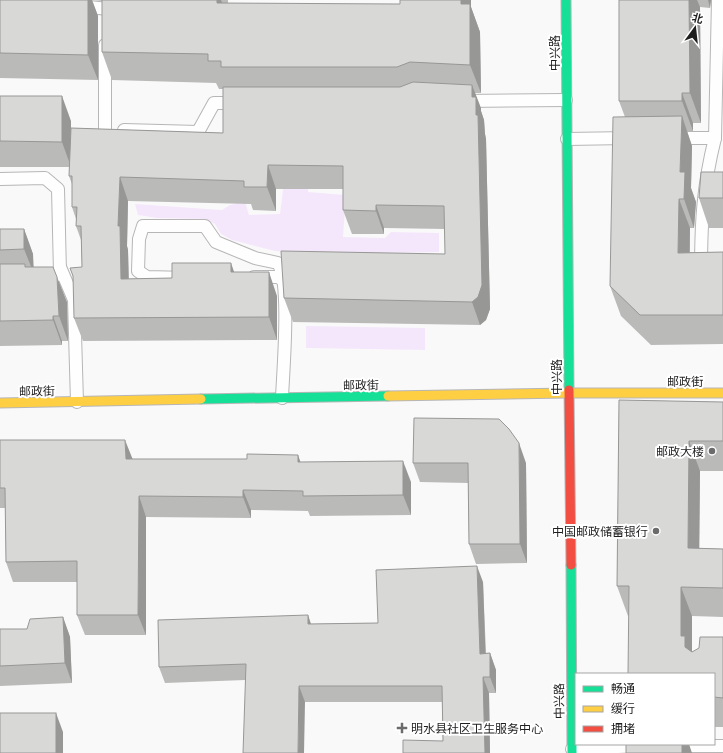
<svg xmlns="http://www.w3.org/2000/svg" width="723" height="753" viewBox="0 0 723 753" font-family="Lato,'Noto Sans SC',sans-serif">
	<style>
		.green { fill: #f5e7fb }
		.lines { fill: none; stroke-linecap: round; stroke-linejoin: round }
		.lane-casing { stroke: #b7b6b7; stroke-width: 14 }
		.fast-casing { stroke: #b7b6b7; stroke-width: 11 }
		.slow-casing { stroke: #b7b6b7; stroke-width: 11 }
		.jam-casing { stroke: #b7b6b7; stroke-width: 11 }
		.lane { stroke: #fefefe; stroke-width: 12 }
		.fast { stroke: #16e098; stroke-width: 9 }
		.slow { stroke: #ffcf43; stroke-width: 9 }
		.jam { stroke: #f24e42; stroke-width: 9 }
		.wall { fill: #babab9 }
		.shaded-wall { fill: #979796 }
		.building { fill: #d8d8d7; stroke: #979796 }
		.poi-dot { fill: #6c6b6c; stroke: #fff; stroke-width: 1.5 }
		.labels { text-anchor: middle; dominant-baseline: central; stroke-width: 4; stroke-linejoin: round; paint-order: stroke }
		.street-label { font-size: 12px; fill: #1f1e1f; stroke: #fff }
		.poi-label { font-size: 12px; fill: #1f1e1f; stroke: #fff; text-anchor: end }
	</style>
	<rect width="100%" height="100%" fill="#faf9fa"/>
	<g class="green">
		<path d="M307 161 308 192 346 195 343 237 385 238 391 232 439 233V252L314 255 275 251 232 240 221 234 215 224 204 219 157 218 138 215 135 204 222 210 230 205 245 202 249 215 280 214 286 165Z"/>
		<path d="M306 326 425 328V350L306 348Z"/>
	</g>
	<g class="lines">
		<g class="lane-casing">
			<g id="lane">
				<path d="M79 6 118 10"/>
				<path d="M105 45V140"/>
				<path d="M463 101 566 100"/>
				<path d="M124 130 198 132 214 103H240"/>
				<path d="M674 138H715L718 0"/>
				<path d="M715 138C703 186 701 222 701 271L723 270"/>
				<path d="M567 139 628 138"/>
				<path d="M0 179 45 178 58 189 60 273 49 281H44"/>
				<path d="M60 267 74 300 77 402"/>
				<path d="M254 277H278L283 280"/>
				<path d="M188 278 147 277 138 271 139 239 143 226H205L216 242 255 258 278 263C291 282 283 371 282 398"/>
				<path d="M673 746H723"/>
				<path d="M572 749 641 746"/>
			</g>
		</g>
		<g class="fast-casing">
			<g id="fast">
				<path d="M566 0 569 390"/>
				<path d="M201 399 388 396"/>
				<path d="M571 565 572 753"/>
			</g>
		</g>
		<g class="slow-casing">
			<g id="slow">
				<path d="M388 396 568 393H723"/>
				<path d="M0 403 201 399"/>
			</g>
		</g>
		<g class="jam-casing">
			<path id="jam" d="M569 390 571 565"/>
		</g>
		<use href="#lane" class="lane"/>
		<use href="#fast" class="fast"/>
		<use href="#slow" class="slow"/>
		<use href="#jam" class="jam"/>
	</g>
	<g class="wall">
		<path d="M0 0H92L98 16V80L0 78Z"/>
		<path d="M93 0H228V3H222L471 7 480 32 481 93H475L484 120 485 134 486 139 490 309 486 320 480 325 293 322 284 298 445 254V229L384 228V234H352L343 210V189H276V211L253 210 251 204 128 201 127 246 128 250 129 279 172 278 234 272 277 296V340L83 341 74 318 82 267 81 240 76 226V219L72 207V184L69 176 70 167H0V96L71 121V128L223 133V89H219L216 83 112 80 102 52V1Z"/>
		<path d="M619 0H711L710 8 700 7 701 123H693V131H687L692 146 691 188 696 202 694 228H690V252H723V344L651 345 621 316 610 286 625 117 619 101Z"/>
		<path d="M723 172V228H709L699 198Z"/>
		<path d="M0 229H24L33 254V267L67 302 68 341H62V345L0 346Z"/>
		<path d="M619 400 723 402V471H700L699 548 723 549V617L692 616V652L723 637V727H714V674L629 616H628L617 586Z"/>
		<path d="M0 440 132 459H247L298 455 300 462 411 482V515L310 516 308 511 251 510V518L146 517V635H85L77 615V582H13L6 562 5 508H0Z"/>
		<path d="M413 463H526L527 563 476 564 469 544 468 483 420 482Z"/>
		<path d="M483 582 486 653H490L496 670V693H489L490 753H403L443 741 442 702H305L245 680 165 683 159 667 308 615 311 624 378 623Z"/>
		<path d="M63 617 70 637 72 683 0 686V629H27Z"/>
	</g>
	<g class="shaded-wall">
		<path d="M88 0H92L98 16V80L88 55Z"/>
		<path d="M217 0H221L228 18 217 3Z"/>
		<path d="M461 0H471V7L480 32 481 93 470 65 461 4Z"/>
		<path d="M689 0H697L700 7 701 123 690 93Z"/>
		<path d="M708 0H711L710 8Z"/>
		<path d="M472 85 481 108V111L484 120 485 134 486 139 490 309 486 320 480 325 472 302 476 115 472 97Z"/>
		<path d="M682 93 693 123V131L682 101Z"/>
		<path d="M62 96 71 121V167L62 142Z"/>
		<path d="M682 116 692 146 691 188 696 202 694 228 684 199 680 172Z"/>
		<path d="M268 165 276 189V211L267 187Z"/>
		<path d="M120 177 128 201 127 246 128 250 129 302 121 279 118 226Z"/>
		<path d="M679 199 690 228 689 282 678 253Z"/>
		<path d="M376 205 384 228V234L376 211Z"/>
		<path d="M24 229 33 254 34 274 24 249Z"/>
		<path d="M231 263 239 286 231 272Z"/>
		<path d="M269 272 277 296V340L269 317Z"/>
		<path d="M57 277 67 302 68 341 59 316Z"/>
		<path d="M53 316 62 341V345L53 320Z"/>
		<path d="M125 440 133 460 126 459Z"/>
		<path d="M689 441 700 471 699 578 688 548Z"/>
		<path d="M519 443 526 463 527 563 520 544Z"/>
		<path d="M298 455 305 475 298 462Z"/>
		<path d="M403 461 411 482V515L403 495Z"/>
		<path d="M243 490 251 510V518L243 497Z"/>
		<path d="M139 496 146 517V635L138 615Z"/>
		<path d="M477 566 483 582 486 670 480 654Z"/>
		<path d="M681 587 692 616V653L696 674 681 636Z"/>
		<path d="M308 615 313 631 308 624Z"/>
		<path d="M63 617 70 637 72 683 65 663Z"/>
		<path d="M490 653 496 670V693L490 677Z"/>
		<path d="M483 677 489 693 490 753H485Z"/>
		<path d="M299 686 305 702 304 753H298Z"/>
		<path d="M56 713 63 732V753H56Z"/>
		<path d="M682 744H689L692 753H682Z"/>
	</g>
	<g class="building">
		<path d="M0 0H88V55L0 53Z"/>
		<path d="M102 0H217V3L400 4V0H461V4H470V65L410 62 397 67H221V61H208V54L102 52Z"/>
		<path d="M619 0H689L690 93H682V101H619Z"/>
		<path d="M413 82 472 85V97H476V115H478L482 285 478 297 472 302 284 298 281 251 445 254 444 206 376 205V211L343 210V166L268 165 267 187H244V181L120 177 118 226H120L121 279 172 278V263H231V272H269V317L74 318 73 276 70 268 82 267 81 226H76L77 207H72V176H69L71 128 223 133V87H400Z"/>
		<path d="M0 96H62V142L0 141Z"/>
		<path d="M682 116 680 172H685L684 199H679L678 253 723 252V315H640L610 286 613 117Z"/>
		<path d="M701 172H723V198H699Z"/>
		<path d="M0 229H24V249L0 250Z"/>
		<path d="M0 264H25V267H53L57 277 59 316H53V320L0 321Z"/>
		<path d="M619 400 723 402V441H689L688 548 723 549V588L681 587V636H685V647L692 652 699 648 700 637H723V698L714 697V674H628L629 586H617Z"/>
		<path d="M414 418 499 419 509 429 519 443 520 544H469L468 463H413Z"/>
		<path d="M0 440H125L126 459H247V454L298 455V462L403 461V495L303 496V491L243 490V497L139 496 138 615H77V561L6 562 5 488H0Z"/>
		<path d="M477 566 480 654 490 653V677H483L485 753H403V740L443 741 442 686H299L298 753H243L246 664 159 667 158 620 308 615V624L378 623 376 570Z"/>
		<path d="M63 617 65 663 0 666V629H27L30 619Z"/>
		<rect x="0" y="713" width="56" height="40"/>
		<rect x="626" y="744" width="56" height="9"/>
	</g>
	<g class="poi-dot">
		<circle cx="712" cy="451" r="4"/>
		<circle cx="656" cy="531" r="4"/>
		<path d="M400 722h4v4h4v4h-4v4h-4v-4h-4v-4h4z"/>
	</g>
	<g class="labels">
		<g class="street-label">
			<text transform="translate(554 53) rotate(-90)">中兴路</text>
			<text transform="translate(556 377) rotate(-90)">中兴路</text>
			<text x="685" y="381">邮政街</text>
			<text transform="translate(361 385) rotate(-1)">邮政街</text>
			<text transform="translate(37 391) rotate(-1)">邮政街</text>
			<text transform="translate(559 701) rotate(-91)">中兴路</text>
		</g>
		<g class="poi-label">
			<text x="704" y="451">邮政大楼</text>
			<text x="648" y="531">中国邮政储蓄银行</text>
			<text x="411" y="728" text-anchor="start">明水县社区卫生服务中心</text>
		</g>
	</g>
	<rect x="575" y="673" width="140" height="72" fill="#ffffff" stroke="#a5a5a5"/>
	<rect x="583" y="686" width="20" height="6" fill="#16e098" stroke="#a5a5a5"/>
	<text x="611" y="693" font-size="12" fill="#1f1e1f">畅通</text>
	<rect x="583" y="706" width="20" height="6" fill="#ffcf43" stroke="#a5a5a5"/>
	<text x="611" y="713" font-size="12" fill="#1f1e1f">缓行</text>
	<rect x="583" y="726" width="20" height="6" fill="#f24e42" stroke="#a5a5a5"/>
	<text x="611" y="733" font-size="12" fill="#1f1e1f">拥堵</text>
	<g transform="translate(695 28) rotate(15)" stroke="#ffffff" stroke-width="3" paint-order="stroke">
	<path d="M0-3L7 15L0 10L-7 15Z" fill="#1f1e1f"/>
	<text y="-6" font-size="11" font-weight="bold" text-anchor="middle" fill="#1f1e1f">北</text>
	</g>
</svg>
